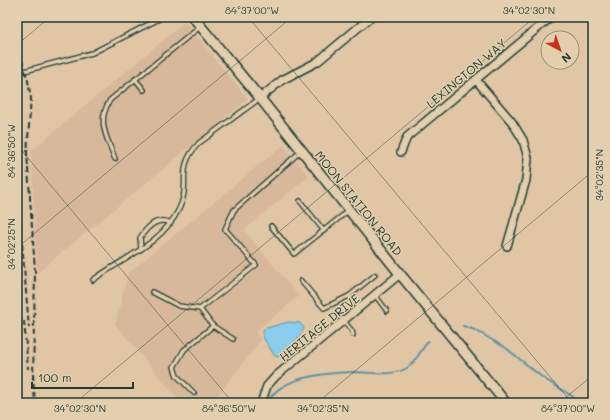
<svg xmlns="http://www.w3.org/2000/svg" width="610" height="420" viewBox="0 0 610 420" font-family="Mali,sans-serif">
	<style>
		.built { fill: #d8b89b }
		.water { fill: #8accec; stroke: #5f93a2 }
		.lines { fill: none; stroke-linecap: round; stroke-linejoin: round }
		.stream { stroke: #5f93a2; stroke-width: 2 }
		.service-casing { stroke: #1f3d34; stroke-width: 6 }
		.minor-casing { stroke: #1f3d34; stroke-width: 10 }
		.tertiary-casing { stroke: #1f3d34; stroke-width: 12 }
		.service { stroke: #e3cead; stroke-width: 3.5 }
		.minor { stroke: #e3cead; stroke-width: 7 }
		.tertiary { stroke: #e3cead; stroke-width: 9 }
		.rail { stroke: #1f3d34; stroke-width: 2; stroke-dasharray: 6 3; stroke-linecap: butt }
		.ticks { fill: none; stroke: #1f3d34; stroke-width: 1; stroke-opacity: 0.45 }
		.labels { text-anchor: middle; dominant-baseline: central; stroke-width: 3; stroke-linejoin: round; paint-order: stroke }
		.street-label { font-size: 12px; fill: #1f3d34; stroke: #e3cead }
		.neatline { fill: none; stroke: #1f3d34; stroke-width: 1.5 }
		.ticks-label { font-size: 10px; text-anchor: middle; fill: #1f3d34 }
	</style>
	<rect width="100%" height="100%" fill="#e1c6a6"/>
	<filter id="ink" filterUnits="userSpaceOnUse"><feTurbulence type="fractalNoise" baseFrequency=".025" numOctaves="2"/><feDisplacementMap in="SourceGraphic" scale="8" xChannelSelector="R" yChannelSelector="G"/><feConvolveMatrix kernelMatrix="1 2 1 2 8 2 1 2 1" color-interpolation-filters="sRGB"/></filter>
	<g filter="url(#ink)">
		<g class="built">
			<path d="M185 22 248 99 37 273 31 151Z"/>
			<path d="M283 145 309 176 244 230 299 296 255 332 261 340 212 403H181L115 324 128 273Z"/>
		</g>
		<path class="water" d="M289 322 300 323 304 328C299 338 288 354 277 357L274 355 263 337V331L266 328Z"/>
		<g class="lines">
			<g class="stream">
				<path d="M463 326 475 330 506 348 543 378 572 396 579 403"/>
				<path d="M267 403C280 376 326 373 353 372 370 372 391 377 407 368 415 363 422 349 428 341"/>
			</g>
			<g class="service-casing">
				<g id="service">
					<path d="M144 17 152 22"/>
					<path d="M17 73 92 53 163 17"/>
					<path d="M135 79 144 90"/>
					<path d="M115 159C107 137 96 122 110 100L200 27"/>
					<path d="M300 201 324 231"/>
					<path d="M271 226 294 254 348 211"/>
					<path d="M141 249 140 238C147 227 157 216 171 223"/>
					<path d="M93 280C123 258 162 244 179 209 192 183 174 169 199 143L259 99"/>
					<path d="M301 281 324 308 349 296 375 275"/>
					<path d="M152 292 179 306 200 309 256 265 225 229 234 210 301 151"/>
					<path d="M375 295 387 311"/>
					<path d="M349 296 359 307"/>
					<path d="M200 309 213 326 233 339"/>
					<path d="M344 321 352 331 353 335"/>
					<path d="M194 393 177 376 174 367 184 350 213 326"/>
				</g>
			</g>
			<g class="minor-casing">
				<g id="minor">
					<path d="M476 80 512 122 523 140 528 158 526 180 507 246"/>
					<path d="M260 98 282 80 317 62 371 17"/>
					<path d="M401 152 407 137 545 22 553 17"/>
					<path d="M261 403 267 386 276 376 400 274"/>
				</g>
			</g>
			<g class="tertiary-casing">
				<path id="tertiary" d="M193 17 260 98 400 274 506 403"/>
			</g>
			<use href="#service" class="service"/>
			<use href="#minor" class="minor"/>
			<use href="#tertiary" class="tertiary"/>
			<g class="rail">
				<path d="M17 44 28 81 31 98 27 153 35 271 33 379"/>
				<path d="M17 181 29 328"/>
				<path d="M24 321 28 369"/>
				<path d="M33 374 35 403"/>
			</g>
		</g>
	</g>
	<path class="ticks" d="M248 17 572 403M587 17 593 25M17 45 50 17M17 145 233 403M17 248 292 17M75 403 535 17M317 403 593 171M559 403 593 375"/>
	<g class="labels">
		<g class="street-label">
			<text transform="translate(466 73) rotate(-40)">LEXINGTON WAY</text>
			<text transform="translate(359 203) rotate(51)">MOON STATION ROAD</text>
			<text transform="translate(319 327) rotate(-39)">HERITAGE DRIVE</text>
		</g>
	</g>
	<rect width="610" height="420" fill="none" stroke="#e3cead" stroke-width="44"/>
	<g transform="translate(560 50) rotate(140)"><circle r="19" fill="#e3cead" stroke="#95947d"/>
	<path d="M0-3L7 15L0 10L-7 15Z" fill="#c8321e"/>
	<text y="-6" font-size="11" font-weight="bold" text-anchor="middle" fill="#1f3d34">N</text>
	</g>
	<path d="M32 382v6h101v-6" fill="none" stroke="#1f3d34" stroke-width="2"/>
	<text x="38" y="382" font-size="12" fill="#1f3d34" stroke="#e3cead" stroke-width="3" paint-order="stroke">100 m</text>
	<rect x="22" y="22" width="566" height="376" class="neatline"/>
	<g class="ticks-label">
		<text x="252" y="14">84°37'00"W</text>
		<text x="529" y="14">34°02'30"N</text>
		<text transform="translate(11 151) rotate(-90)" y="4">84°36'50"W</text>
		<text transform="translate(599 175) rotate(-90)" y="4">34°02'35"N</text>
		<text transform="translate(11 244) rotate(-90)" y="4">34°02'25"N</text>
		<text x="80" y="412">34°02'30"N</text>
		<text x="229" y="412">84°36'50"W</text>
		<text x="323" y="412">34°02'35"N</text>
		<text x="568" y="412">84°37'00"W</text>
	</g>
</svg>
